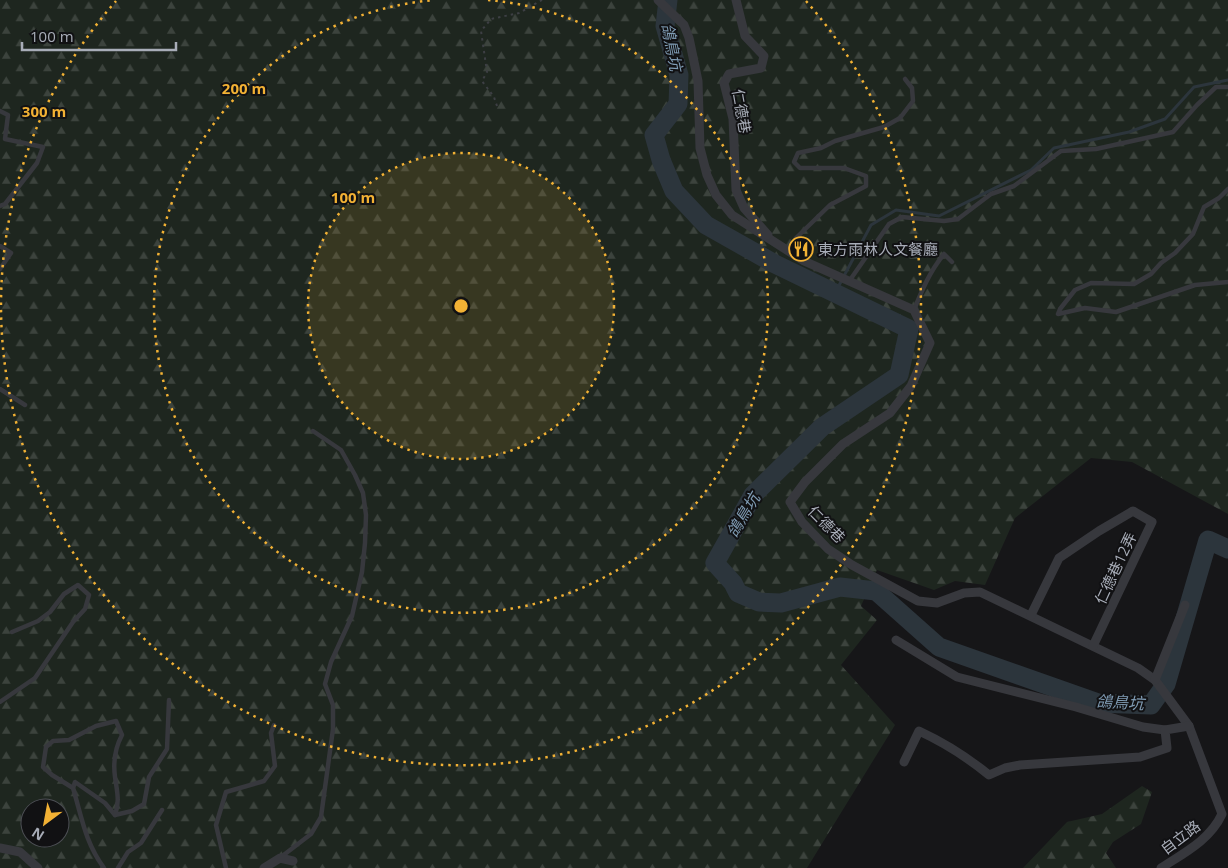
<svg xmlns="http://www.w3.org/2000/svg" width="1228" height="868" viewBox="0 0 1228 868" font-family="'Open Sans','Noto Sans TC',sans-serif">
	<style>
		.forest { fill: url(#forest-firs); fill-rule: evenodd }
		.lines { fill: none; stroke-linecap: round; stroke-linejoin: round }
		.stream { stroke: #2c353c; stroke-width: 3 }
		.river { stroke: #2c353c; stroke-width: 19 }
		.path { stroke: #3d3f44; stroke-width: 2; stroke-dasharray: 2.5 4; stroke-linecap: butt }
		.service { stroke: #37383d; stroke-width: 4.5 }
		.minor { stroke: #37383d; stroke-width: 9 }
		.ring { fill: none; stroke: #f2b134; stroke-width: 2.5; stroke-dasharray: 2.5 5 }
		.labels { text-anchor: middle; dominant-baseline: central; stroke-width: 4; stroke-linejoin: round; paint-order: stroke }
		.street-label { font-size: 15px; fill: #a8adb8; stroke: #111113 }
		.poi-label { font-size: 15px; fill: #a8adb8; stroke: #111113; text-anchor: start }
		.water-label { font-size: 16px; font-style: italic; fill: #7f9bb3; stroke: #111113 }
		.centre { fill: #f2b134; stroke: #111113; stroke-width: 2.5 }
		.ring-label { font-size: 15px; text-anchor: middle; font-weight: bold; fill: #f2b134; stroke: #111113; stroke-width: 4; stroke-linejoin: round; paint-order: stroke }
	</style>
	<defs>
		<pattern id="forest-firs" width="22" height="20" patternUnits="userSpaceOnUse" patternTransform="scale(1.25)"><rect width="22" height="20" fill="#1e261f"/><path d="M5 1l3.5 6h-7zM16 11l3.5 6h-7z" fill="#3c433d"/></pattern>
	</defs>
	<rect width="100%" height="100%" fill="#161618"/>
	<g class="forest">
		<path d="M0 0H1228V514L1132 462 1091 458 1015 518 985 585 955 581 934 590 877 570 861 606 877 620 841 665 895 725 807 868H0ZM30 808H60V838H30Z"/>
		<path d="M1142 786 1152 792 1141 824 1113 842 1106 853 1116 868H1023L1067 822 1102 814Z"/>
	</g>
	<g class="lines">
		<path class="stream" d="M835 293 871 225 896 210 939 216 1031 170 1054 148 1129 132 1165 119 1194 87 1228 80"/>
		<path class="river" d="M668 0 665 26 679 75 678 104 654 135 661 160 674 191 706 225 775 264 909 329 899 375 822 427 753 495 715 563 733 583 738 593 759 602 781 603 840 587 876 591 939 647 1098 703 1151 705 1166 684 1208 540 1228 549"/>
		<path class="path" d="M497 106 494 97 482 81 487 72 481 31 491 19 519 13 542 0"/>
		<g class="service">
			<path d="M0 111 8 115 5 139 43 147 37 163 5 204 0 206"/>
			<path d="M1228 189 1219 198 1204 207 1193 234 1175 253 1161 263 1151 274 1134 284 1091 283 1075 290 1060 309 1058 314 1085 308 1116 312 1195 285 1228 282"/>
			<path d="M0 246 11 253 0 269"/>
			<path d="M789 252 796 238 830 205 866 186V176L844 168H800L794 162 798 153 821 148 835 141 884 127 900 118 913 101 912 88 905 79"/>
			<path d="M850 280 889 224 902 217 944 221 958 219 991 194 1014 186 1061 151 1096 149 1173 132 1197 105 1216 87H1228"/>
			<path d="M914 310C922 290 930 271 944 254L952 262"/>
			<path d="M0 389 25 405"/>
			<path d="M0 702 35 678 73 622 85 609 89 595 78 585 64 594 50 612 38 621 12 632"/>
			<path d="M73 788 75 782 105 803 115 815"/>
			<path d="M281 857 311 834 321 817 333 729V705L325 684 331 662 352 616 362 572 365 543 366 515 363 493 355 475 341 450 313 431"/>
			<path d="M104 868C85 842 82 818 73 788L52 775 43 767 46 747 53 741 69 740 96 726 116 721 122 735C115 748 113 762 115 777 117 791 120 802 115 815L132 811 144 804 149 777 167 749 169 700"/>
			<path d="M118 868 128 852 141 843 162 810"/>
			<path d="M226 868 216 825 226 792 264 781 275 766 271 733 274 725"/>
		</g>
		<g class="minor">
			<path d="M658 0 684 25 689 38 698 81 700 148 707 175 716 195 732 215 804 261 914 310 930 343 911 386 890 413 843 444 805 482 790 502 802 522 828 549 852 565 918 601 937 603 964 593 980 592 1138 668 1155 680 1189 726 1222 814C1210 840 1184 853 1161 868"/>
			<path d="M736 0 745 36 764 56 761 68 729 74 724 83 733 119 736 190 744 208 768 235"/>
			<path d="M1031 615 1059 558 1099 531 1133 511 1152 522 1093 646"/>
			<path d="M896 640 957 677 1076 707 1143 727 1165 730"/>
			<path d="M1155 680 1185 605"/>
			<path d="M904 762 919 731C945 743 967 757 989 775L1005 768 1020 765 1140 757 1167 748 1165 730 1189 726"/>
			<path d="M0 848 20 852 38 868"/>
			<path d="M264 868 280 858 293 861"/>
		</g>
	</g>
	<circle cx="461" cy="306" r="153" fill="#f2b134" fill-opacity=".12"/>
	<g class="ring">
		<circle cx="461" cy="306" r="153"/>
		<path d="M488 0A307 307 0 1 1 434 0"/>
		<path d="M806 1A460 460 0 1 1 116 1"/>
	</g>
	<defs>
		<g id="restaurant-ring" transform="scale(1.25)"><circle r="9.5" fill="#111113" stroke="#f2b134" stroke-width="1.5"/><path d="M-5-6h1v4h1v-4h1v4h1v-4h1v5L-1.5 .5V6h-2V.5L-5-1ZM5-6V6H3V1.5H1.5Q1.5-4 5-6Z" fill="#f2b134"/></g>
	</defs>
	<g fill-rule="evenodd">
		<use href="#restaurant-ring" x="801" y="249"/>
	</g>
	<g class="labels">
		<g class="street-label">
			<text transform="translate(742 111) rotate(80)">仁德巷</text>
			<text transform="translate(827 524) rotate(45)">仁德巷</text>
			<text transform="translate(1115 568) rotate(-65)">仁德巷12弄</text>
			<text transform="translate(1180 837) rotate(-37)">自立路</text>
		</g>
		<g class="poi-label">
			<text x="818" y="249">東方雨林人文餐廳</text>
		</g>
		<g class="water-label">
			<text transform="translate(672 47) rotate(79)">鴿鳥坑</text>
			<text transform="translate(743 515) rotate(-59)">鴿鳥坑</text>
			<text transform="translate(1120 702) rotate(3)">鴿鳥坑</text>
		</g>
	</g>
	<circle cx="461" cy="306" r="8" class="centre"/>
	<g class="ring-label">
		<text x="244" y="94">200 m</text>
		<text x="44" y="117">300 m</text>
		<text x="353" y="203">100 m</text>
	</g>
	<g transform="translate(45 823) rotate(212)"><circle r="24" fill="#111113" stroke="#4d4f55"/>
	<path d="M0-4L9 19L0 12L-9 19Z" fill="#f2b134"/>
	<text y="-8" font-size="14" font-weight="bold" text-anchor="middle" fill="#a8adb8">N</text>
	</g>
	<path d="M22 42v8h154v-8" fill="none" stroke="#a8adb8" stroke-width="2.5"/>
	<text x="30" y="42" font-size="15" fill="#a8adb8" stroke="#111113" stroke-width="4" paint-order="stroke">100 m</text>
</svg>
